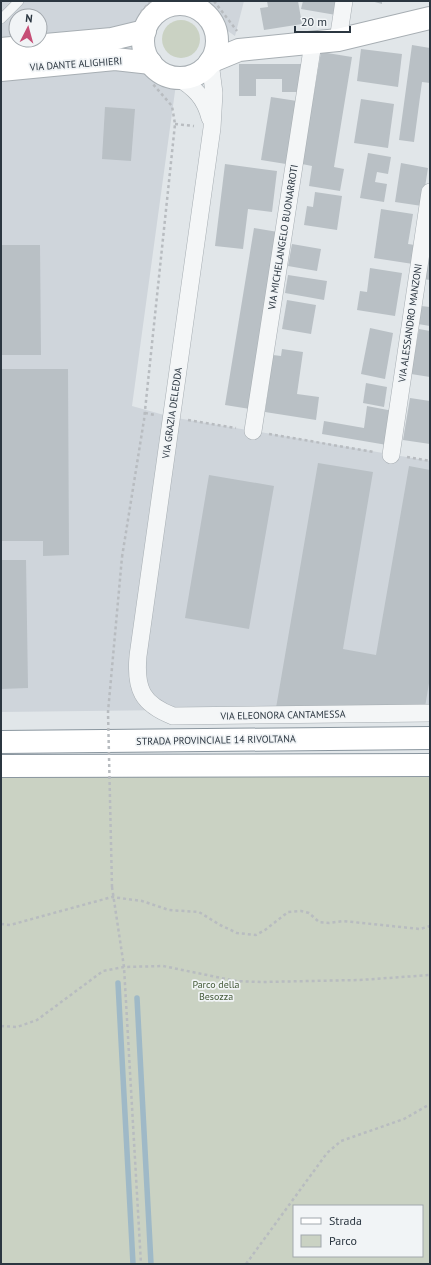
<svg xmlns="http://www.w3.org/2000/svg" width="431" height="1265" viewBox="0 0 431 1265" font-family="'PT Sans',sans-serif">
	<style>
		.built { fill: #cfd5db; fill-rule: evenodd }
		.green { fill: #cad2c3; fill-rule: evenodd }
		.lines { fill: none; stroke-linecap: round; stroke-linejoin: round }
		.stream { stroke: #9fb9c7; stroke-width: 5.5 }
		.building { fill: #b9c0c5 }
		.lane-casing { stroke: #a7aeb3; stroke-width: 10 }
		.street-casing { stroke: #a7aeb3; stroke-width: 18 }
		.secondary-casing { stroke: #a7aeb3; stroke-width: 24 }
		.highway-casing { stroke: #8a969f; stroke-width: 24 }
		.path { stroke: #b8bcc0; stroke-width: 2.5; stroke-dasharray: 3 3; stroke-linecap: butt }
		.lane { stroke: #f4f6f7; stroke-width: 9 }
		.street { stroke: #f4f6f7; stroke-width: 17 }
		.secondary { stroke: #fff; stroke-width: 22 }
		.highway { stroke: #fff; stroke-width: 22 }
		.path-bridge { stroke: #b8bcc0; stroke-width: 2.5; stroke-dasharray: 3 3; stroke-linecap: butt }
		.labels { text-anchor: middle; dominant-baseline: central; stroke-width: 3.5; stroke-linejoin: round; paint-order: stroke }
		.street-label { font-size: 10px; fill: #2b3640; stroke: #f1f4f6 }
		.park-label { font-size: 10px; fill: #455b39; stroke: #f1f4f6 }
	</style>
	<rect width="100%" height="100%" fill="#e1e6e9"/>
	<g class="built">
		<path d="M1 1H178L162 4 143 24 146 69 176 84 132 406 171 417 430 461V707L1 712ZM16 16H40V40H16Z"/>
		<path d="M191 1H244L235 36 218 24 202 6Z"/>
	</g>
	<g class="green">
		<circle cx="181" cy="39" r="19"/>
		<path d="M430 770V1264H1V774ZM294 1206H422V1256H294Z"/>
	</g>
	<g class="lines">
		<g class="stream">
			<path d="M118 983 133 1264"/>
			<path d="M137 998 151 1264"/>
		</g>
	</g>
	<g class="building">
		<path d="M267 1H298L302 24 264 30 260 8 268 7Z"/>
		<path d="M303 1H339L336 15 301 9Z"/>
		<path d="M371 1H382V4Z"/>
		<path d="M412 45 430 48V83L422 82 414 142 399 140Z"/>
		<path d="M361 49 402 54 398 87 357 81Z"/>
		<path d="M321 52 352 57 334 167 344 169 340 191 309 186 312 166 302 164Z"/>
		<path d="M239 64H302L301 92H282V79H256V96H239Z"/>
		<path d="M271 97 297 101 286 164 261 160Z"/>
		<path d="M361 99 394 104 388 148 354 143Z"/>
		<path d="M105 107 135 109 131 161 102 159Z"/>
		<path d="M368 153 391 157 388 174 377 172 375 182 387 184 384 202 360 198Z"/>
		<path d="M401 163 428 168 422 206 395 202Z"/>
		<path d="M225 164 277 171 272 212 248 209 243 249 215 246Z"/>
		<path d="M315 192 342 196 337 230 304 225 307 206 313 207Z"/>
		<path d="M381 209 413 214 408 244 415 245 413 264 374 258Z"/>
		<path d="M254 228 278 232 250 409 225 405Z"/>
		<path d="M292 244 321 249 317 271 288 266Z"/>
		<path d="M1 245H40L41 355H1Z"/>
		<path d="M426 260 430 261V280L423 279Z"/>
		<path d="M370 268 402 273 395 316 357 310 360 291 367 292Z"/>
		<path d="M288 275 327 281 324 300 285 293Z"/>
		<path d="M287 300 316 305 311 334 282 329Z"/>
		<path d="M421 306 430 307V326L418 324Z"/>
		<path d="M370 328 393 333 385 379 361 374Z"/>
		<path d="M419 329 430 331V377L411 374Z"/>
		<path d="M282 349 303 352 297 394 319 397 316 420 265 412 273 355 281 356Z"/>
		<path d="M1 369H68L69 555 43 556V541H1Z"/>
		<path d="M366 383 387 387 384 407 363 403Z"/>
		<path d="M410 398 430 401V444L403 440Z"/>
		<path d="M367 406 393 411 387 445 322 434 324 421 364 428Z"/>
		<path d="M318 463 373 472 343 649 376 655 409 466 430 470V677L425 707 276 708Z"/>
		<path d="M209 475 274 486 249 629 185 618Z"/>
		<path d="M1 560H26L28 688 1 689Z"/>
	</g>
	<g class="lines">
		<g class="lane-casing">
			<path id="lane" d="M1 19 19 1"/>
		</g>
		<g class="street-casing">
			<g id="street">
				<path d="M338 40 344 1"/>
				<path d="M210 62 214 93 212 128 138 656C135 689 142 704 173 716L430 713"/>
				<path d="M177 77C195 88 205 98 210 118"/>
				<path d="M253 431 313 43"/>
				<path d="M391 455 430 192"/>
			</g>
		</g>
		<g class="secondary-casing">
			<g id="secondary">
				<circle cx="180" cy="41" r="37"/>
				<path d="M1 49 112 39 145 31"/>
				<path d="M210 62 239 50 338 40 430 18"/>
				<path d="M1 70 115 59 151 63"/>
			</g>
		</g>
		<g class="highway-casing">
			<g id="highway">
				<path d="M1 742 430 738"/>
				<path d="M1 766 430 765"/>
			</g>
		</g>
		<g class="path">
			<path d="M214 1 237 31"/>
			<path d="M141 12 151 1"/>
			<path d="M175 124 194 126"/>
			<path d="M145 413 155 415"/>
			<path d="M188 420 236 428"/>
			<path d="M269 434 374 452"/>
			<path d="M407 457 430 461"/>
			<path d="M122 557 144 420 175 124 172 106 152 83"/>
			<path d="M112 887 124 967 141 1264"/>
			<path d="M1 924 10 925 112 897 142 901 169 910 199 912 220 925 237 933 256 935 265 930 288 912 301 911 309 913 319 922 329 923 343 921 420 929 430 926"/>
			<path d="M1 1026 17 1027 37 1020 103 971 124 967 163 966 236 981 261 982 360 980 430 975"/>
			<path d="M246 1264 327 1153 341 1141 404 1119 430 1104"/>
		</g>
		<use href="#lane" class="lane"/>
		<use href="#street" class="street"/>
		<use href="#secondary" class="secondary"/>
		<use href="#highway" class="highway"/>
		<path class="path-bridge" d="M112 887 108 712 122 557"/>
	</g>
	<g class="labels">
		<g class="street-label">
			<text transform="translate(76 64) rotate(-4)">VIA DANTE ALIGHIERI</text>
			<text transform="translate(283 237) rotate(-81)">VIA MICHELANGELO BUONARROTI</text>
			<text transform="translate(410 323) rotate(-82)">VIA ALESSANDRO MANZONI</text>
			<text transform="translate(172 413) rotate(-82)">VIA GRAZIA DELEDDA</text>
			<text transform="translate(283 715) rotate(-1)">VIA ELEONORA CANTAMESSA</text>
			<text transform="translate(216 740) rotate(-1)">STRADA PROVINCIALE 14 RIVOLTANA</text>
		</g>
		<g class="park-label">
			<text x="216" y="984">Parco della<tspan x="216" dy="12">Besozza</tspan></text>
		</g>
	</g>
	<rect width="431" height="1265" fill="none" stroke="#2b3640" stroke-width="4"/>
	<rect x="293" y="1205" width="130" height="52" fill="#f1f4f6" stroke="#a2a8ad"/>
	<rect x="301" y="1218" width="20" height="6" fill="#ffffff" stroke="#a2a8ad"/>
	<text x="329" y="1225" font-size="12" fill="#2b3640">Strada</text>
	<rect x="301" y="1235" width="20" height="12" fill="#cad2c3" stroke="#a2a8ad"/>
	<text x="329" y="1245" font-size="12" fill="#2b3640">Parco</text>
	<g transform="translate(28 28) rotate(6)"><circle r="19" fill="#f1f4f6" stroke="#a2a8ad"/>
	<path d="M0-3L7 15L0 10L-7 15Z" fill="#c64e76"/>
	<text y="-6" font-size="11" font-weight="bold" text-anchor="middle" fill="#2b3640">N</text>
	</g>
	<path d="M295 26v6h55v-6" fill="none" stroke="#2b3640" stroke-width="2"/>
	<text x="301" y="26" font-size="12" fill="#2b3640" stroke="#f1f4f6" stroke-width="3" paint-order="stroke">20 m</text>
</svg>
